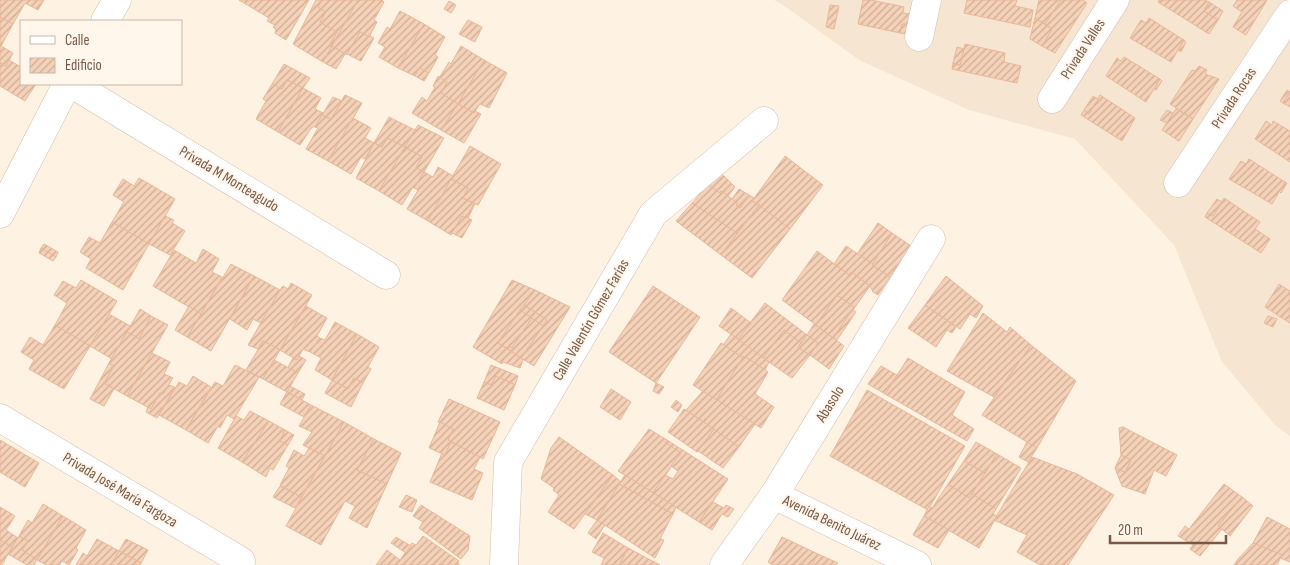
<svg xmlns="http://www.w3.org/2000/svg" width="1290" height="565" viewBox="0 0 1290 565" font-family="'Sofia Sans Condensed',sans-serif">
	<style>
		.residential { fill: #f6e5d1 }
		.building { fill: url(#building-hatch); stroke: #e9b798 }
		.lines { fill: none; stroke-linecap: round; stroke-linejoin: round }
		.minor-casing { stroke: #d2bcab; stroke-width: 29 }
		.secondary-casing { stroke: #d5bda8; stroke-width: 29 }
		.minor { stroke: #fff; stroke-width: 28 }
		.secondary { stroke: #fff; stroke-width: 28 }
		.labels { text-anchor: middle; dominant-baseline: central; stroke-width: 4; stroke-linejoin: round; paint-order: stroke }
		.street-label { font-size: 15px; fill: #785847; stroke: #fff7eb }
	</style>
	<defs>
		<pattern id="building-hatch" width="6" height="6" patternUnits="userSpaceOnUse" patternTransform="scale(1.25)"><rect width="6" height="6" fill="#f5d1b8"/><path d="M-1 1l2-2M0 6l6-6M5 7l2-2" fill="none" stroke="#cbac97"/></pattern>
	</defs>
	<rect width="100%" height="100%" fill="#fef3e3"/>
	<path class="residential" d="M774 0H1290V436L1276 426 1222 362 1174 245 1075 139 969 110 859 60 783 5Z"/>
	<g class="building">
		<path d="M0 0H44L38 10 25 3 13 24 0 17Z"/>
		<path d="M239 0H309L286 40 275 33 276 29 273 27 275 25 267 21 269 18Z"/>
		<path d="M316 0H322L318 7 326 12 320 22 337 32 329 46H332L323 62 293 44Z"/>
		<path d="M322 0H358L332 46H329L337 32 320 22 326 12 318 7Z"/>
		<path d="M358 0H382L384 2 374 20 377 22 369 37 360 32 347 55 332 46Z"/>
		<path d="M863 0H871L904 7 903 13 910 14 908 25 902 24 900 33 858 24Z"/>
		<path d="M967 0H1017L1015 6 1033 10 1030 27 964 13Z"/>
		<path d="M1039 0H1061L1045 24 1035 18Z"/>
		<path d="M1061 0H1083L1087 3 1055 53 1042 46 1052 29 1045 24Z"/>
		<path d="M1159 0H1205L1209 2 1204 11 1218 20 1209 34 1158 2Z"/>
		<path d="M1237 0H1267L1246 35 1233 27 1242 12 1233 6Z"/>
		<path d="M449 1 456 5 451 13 444 9Z"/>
		<path d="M1209 2 1223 11 1218 20 1204 11Z"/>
		<path d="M830 5 839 6 834 29 826 27Z"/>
		<path d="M400 11 424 24 398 68 379 57 385 47 378 43 387 27 390 29Z"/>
		<path d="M0 17 13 24 1 46 13 53 6 66 0 63Z"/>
		<path d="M1035 18 1052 29 1042 46 1030 39Z"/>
		<path d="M1149 18 1184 40 1171 62 1130 38 1141 20 1146 23Z"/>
		<path d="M468 20 482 27 475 42 459 34Z"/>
		<path d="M424 24 445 37 435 55 438 57 429 73 419 68 415 76 398 68Z"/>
		<path d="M902 24 908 25 906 34 900 33Z"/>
		<path d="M360 32 369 37 370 36 374 38 361 61 347 54Z"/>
		<path d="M1184 40 1186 42 1181 52 1178 50Z"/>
		<path d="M965 44 1005 53 1004 62 1021 66 1017 83 952 69 953 63 960 65Z"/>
		<path d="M332 46 345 54 336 69 323 62Z"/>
		<path d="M461 46 484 60 458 104 441 93 447 82 439 78 449 62 451 64Z"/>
		<path d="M957 47 964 49 960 65 953 63Z"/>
		<path d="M1124 57 1160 79 1146 102 1106 76 1117 58 1121 61Z"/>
		<path d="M9 60 21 67V84H36L25 101 0 86V63L6 66Z"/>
		<path d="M484 60 507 73 489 108 480 104 474 113 458 104Z"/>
		<path d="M284 64 310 78 303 88 287 80 282 89 272 84Z"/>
		<path d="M1199 66 1207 70 1205 74 1219 79 1193 119 1170 104 1192 70 1195 71Z"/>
		<path d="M419 68 429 73 424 81 415 76Z"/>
		<path d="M438 76 447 82 441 93 458 104 441 130 412 113 422 97 427 101 435 87 433 86Z"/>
		<path d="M1160 79 1162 81 1156 90 1154 89Z"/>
		<path d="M287 80 303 88 278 132 256 119 266 101 263 99 272 84 282 89Z"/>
		<path d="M303 88 321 98 315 109 323 113 315 127H312L300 145 278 132Z"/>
		<path d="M1287 90 1290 92 1283 103 1280 101Z"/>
		<path d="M1290 92V107L1283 103Z"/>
		<path d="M345 95 362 103 328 161 306 149 318 128 315 127 322 115 331 119Z"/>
		<path d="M1100 95 1135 118 1122 141 1081 115 1084 110 1089 114Z"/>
		<path d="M1093 96 1098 99 1089 114 1084 110Z"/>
		<path d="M333 97 342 101 331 119 322 115Z"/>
		<path d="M458 104 474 113 475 111 481 114 464 143 441 130Z"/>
		<path d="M1176 109 1193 119 1179 141 1162 130Z"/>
		<path d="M1167 110 1173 113 1167 123 1160 120Z"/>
		<path d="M389 117 415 130 405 147 387 138 382 147 374 143Z"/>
		<path d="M353 118 371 128 365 138 374 143 365 159 361 157 351 174 328 161Z"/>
		<path d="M1266 121 1272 125 1273 121 1290 131V162L1255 139Z"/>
		<path d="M418 125 444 138 424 172 416 168 422 157 405 147Z"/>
		<path d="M387 138 405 147 379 191 356 178 374 143 382 147Z"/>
		<path d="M470 146 501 164 478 205 463 198 468 188 451 179Z"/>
		<path d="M405 147 422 157 416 168 424 172 414 188 413 187 402 205 379 191Z"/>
		<path d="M785 156 823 185 790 229 752 201Z"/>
		<path d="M1249 159 1285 182 1272 204 1229 179 1241 161 1246 164Z"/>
		<path d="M438 167 453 176 428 221 407 209 418 190 414 188 424 172 433 177Z"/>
		<path d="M720 172 735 187 728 196 721 191 720 193 708 185Z"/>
		<path d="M139 178 175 199 149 244 112 222 124 202 113 195 123 179 134 186Z"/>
		<path d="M451 179 468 188 463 198 474 204 466 218 462 216 451 235 428 221Z"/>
		<path d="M1285 182 1287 183 1281 193 1279 191Z"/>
		<path d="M708 185 720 193 721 191 728 196 738 203 736 205 740 208 749 195 754 198 752 201 759 205 737 233 692 203Z"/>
		<path d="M739 189 749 195 740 208 736 205 738 203 732 199Z"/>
		<path d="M1224 198 1260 222 1255 229 1270 239 1261 253 1205 217 1207 213 1213 216Z"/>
		<path d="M1217 199 1222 202 1213 216 1207 213Z"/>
		<path d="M692 203 737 233 721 255 676 221Z"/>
		<path d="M474 204H475L468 218 472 220 462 238 452 233 462 216 466 218Z"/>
		<path d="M759 205 790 229 752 278 721 255Z"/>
		<path d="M165 216 174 220 172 223 185 231 170 255 149 244Z"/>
		<path d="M112 222 149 244 123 290 86 268 91 259 80 252 89 237 100 243Z"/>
		<path d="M878 223 892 233 873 264 857 254Z"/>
		<path d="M892 233 911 246 890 277 872 265Z"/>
		<path d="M44 244 58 252 56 257 41 248Z"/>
		<path d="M846 246 873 264 872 265 890 277 878 295 873 292 870 286 851 272 849 275 834 264Z"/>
		<path d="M41 248 56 257 53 261 39 253Z"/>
		<path d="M203 249 219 259 212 272 222 277 201 314 153 286 174 250 196 263Z"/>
		<path d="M817 251 849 275 851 272 870 286 853 310 856 312 837 340 833 338 854 307 837 295 816 325 782 300Z"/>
		<path d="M231 264 254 276 211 351 187 337Z"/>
		<path d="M254 276 280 290 261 323 253 319 247 330 230 319Z"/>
		<path d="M946 276 983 306 976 318 970 314 960 329 925 305Z"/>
		<path d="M81 280 117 301 90 346 55 325 67 303 54 295 63 281 76 288Z"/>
		<path d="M512 280 535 290 498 343 521 358 523 360 520 368 503 362 502 364 473 347Z"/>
		<path d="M291 283 312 295 280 350 263 341 258 349 248 345 280 290 283 286 288 289Z"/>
		<path d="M1279 284 1290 291V323L1265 307Z"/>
		<path d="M653 286 700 317 656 383 609 352Z"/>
		<path d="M535 290 570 307 534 366 521 358 547 320 524 305Z"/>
		<path d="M837 295 854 307 833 338 816 325Z"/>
		<path d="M765 303 807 335 801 343 784 330 763 358 738 339Z"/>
		<path d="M524 305 547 320 543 326 520 310Z"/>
		<path d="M925 305 956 327 952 333 947 330 936 347 908 328Z"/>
		<path d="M189 306 201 314 187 337 175 330Z"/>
		<path d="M306 306 327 318 317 336 320 338 310 352 303 349 297 360 280 350Z"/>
		<path d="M731 308 751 323 738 339 719 326Z"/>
		<path d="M140 309 151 316 139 339 127 332Z"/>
		<path d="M520 310 532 318 512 348 509 346 508 349 498 343Z"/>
		<path d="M983 313 1007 332 1010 327 1031 345 994 397 947 371Z"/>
		<path d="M109 314 130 326 112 359 90 346Z"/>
		<path d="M151 316 168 325 127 396 104 383 114 366 109 363 127 332 139 339Z"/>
		<path d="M1268 316 1277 319 1273 327 1264 323Z"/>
		<path d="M532 318 543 326 521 358 508 349 509 346 512 348Z"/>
		<path d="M335 322 357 334 332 380 315 370 321 358 310 352 320 338 325 340Z"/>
		<path d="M814 324 844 346 829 369 810 355 818 343 807 335Z"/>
		<path d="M55 325 90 346 64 389 29 369 34 360 21 352 30 337 43 345Z"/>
		<path d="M784 330 801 343 798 347 810 355 792 378 763 358Z"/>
		<path d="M357 334 379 347 368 367 371 369 363 383 354 378 348 389 332 380Z"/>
		<path d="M731 334 769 362 765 370 744 356 743 358 723 345Z"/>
		<path d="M807 335 818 343 810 355 798 347Z"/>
		<path d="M263 341 280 350 263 379 246 370Z"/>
		<path d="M721 343 743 358 716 400 693 385Z"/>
		<path d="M1031 345 1076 381 1037 448 982 415Z"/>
		<path d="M152 353 170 362 164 374 173 378 163 394 160 393 151 409 127 396Z"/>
		<path d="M299 356 306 360 298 373 288 367 293 358 297 360Z"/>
		<path d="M744 356 768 372 755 394 774 407 761 428 716 400Z"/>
		<path d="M908 358 965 392 952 415 974 429 967 441 885 394Z"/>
		<path d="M274 360 298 373 287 392 263 379Z"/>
		<path d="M109 363 114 366 104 383 114 389 104 406 90 399Z"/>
		<path d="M235 365 259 377 234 419 227 415 220 428 218 426 208 443 186 430 215 382 223 386Z"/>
		<path d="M491 365 518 376 515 385 496 376 491 385 484 382Z"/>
		<path d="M881 366 897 375 885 394 868 384Z"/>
		<path d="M193 376 211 387 186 430 159 415 179 382 187 386Z"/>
		<path d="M496 376 515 385 504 410 477 398 484 382 491 385Z"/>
		<path d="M354 378 363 383 351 407 325 393 332 380 348 389Z"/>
		<path d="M656 383 664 387 659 394 653 391Z"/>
		<path d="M169 385 175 387 157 418 146 412 148 407 151 409 160 393 163 394Z"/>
		<path d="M290 386 305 394 302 400 287 392Z"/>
		<path d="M611 389 631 402 620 420 600 407Z"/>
		<path d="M867 390 965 446 928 510 830 456Z"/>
		<path d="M703 391 755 424 739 447 686 410Z"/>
		<path d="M287 392 311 405 304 417 280 404Z"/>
		<path d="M449 399 500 422 483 459 448 440 453 429 438 422Z"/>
		<path d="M676 400 682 405 678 412 671 407Z"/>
		<path d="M311 405 344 422 325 456 303 445 312 432 299 426Z"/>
		<path d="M684 409 714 429 697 452 668 432Z"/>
		<path d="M250 411 269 421 242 462 218 448 236 416 244 420Z"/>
		<path d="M269 421 285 430 280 441 288 445 273 470 270 468 266 477 242 462Z"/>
		<path d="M344 422 374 439 357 470 387 484 367 528 349 518 355 506 345 501 321 545 286 526Z"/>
		<path d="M440 422 453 429 448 440 451 442 445 455 429 448Z"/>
		<path d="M1123 427 1177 455 1166 476 1154 470 1145 494 1122 486 1115 468 1125 472 1131 460 1121 455 1119 428Z"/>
		<path d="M649 429 667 440 665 442 681 453 653 493 618 471Z"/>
		<path d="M714 429 739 447 723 468 698 451Z"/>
		<path d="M285 430 294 435 288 445 280 441Z"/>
		<path d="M559 437 613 475 574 529 548 512 559 495 553 490 554 488 541 479 551 448Z"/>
		<path d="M374 439 401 453 387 484 357 470Z"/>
		<path d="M0 440 39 463 25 487 0 472Z"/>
		<path d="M667 440 728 479 699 522 653 493 665 475 673 479 678 471 671 466 681 453 665 442Z"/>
		<path d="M451 442 480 457 474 469 483 473 472 500 430 482 442 453 445 455Z"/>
		<path d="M976 442 997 454 985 473 964 461Z"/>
		<path d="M1027 442 1037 448 1028 462 1019 457Z"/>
		<path d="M309 448 325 456 301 497 280 485 289 468 286 466 294 450 304 456Z"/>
		<path d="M997 454 1021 468 996 509 972 494Z"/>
		<path d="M1121 455 1131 460 1125 472 1115 468Z"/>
		<path d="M1032 457 1077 474 1114 495 1068 565H1040L1017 552 1027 535 994 520Z"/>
		<path d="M964 461 985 473 969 498 948 484Z"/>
		<path d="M613 475 621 482 597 520 585 514Z"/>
		<path d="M625 475 676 507 673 514 619 484Z"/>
		<path d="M619 484 673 514 660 539 664 540 655 558 597 520Z"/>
		<path d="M948 484 969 498 972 494 996 509 993 514 997 516 979 548 924 516 929 506 932 508Z"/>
		<path d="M1224 484 1242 497 1218 526 1222 529 1200 556 1190 549 1193 545 1178 536 1185 526 1189 529Z"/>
		<path d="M280 486 301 497 295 508 273 497Z"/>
		<path d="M406 495 417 500 412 512 399 507Z"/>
		<path d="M1242 497 1253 506 1230 536 1218 526Z"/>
		<path d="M713 502 724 508 726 505 734 509 728 517 722 514 712 530 699 522Z"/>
		<path d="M43 504 63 516 37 560 22 550 28 541 19 536 28 520 32 523Z"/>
		<path d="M421 505 470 536 468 550 461 559 419 528 423 522 413 516Z"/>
		<path d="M0 507 15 516 6 530 18 538 12 547 0 540Z"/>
		<path d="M63 516 86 530 76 548 78 550 69 565 62 561 59 565H46L37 560Z"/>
		<path d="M924 516 949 530 938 548 913 535Z"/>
		<path d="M1267 517 1290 529V562L1280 558 1282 555 1253 543Z"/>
		<path d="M597 520 605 525 596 539 588 533Z"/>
		<path d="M603 533 628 548 619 565H601L604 558 592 552Z"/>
		<path d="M19 536 28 541 22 550 37 560 34 565H27L8 554Z"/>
		<path d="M423 536 459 561 458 563 460 565H376L387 550 400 560 412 543 416 545Z"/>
		<path d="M396 537 411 546 406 553 391 543Z"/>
		<path d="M782 537 818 554 812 565H773L768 562Z"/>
		<path d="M97 539 119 551 111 565H76L83 553 87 556Z"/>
		<path d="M126 539 148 550 141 563 119 551Z"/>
		<path d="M0 540 12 547 2 565H0Z"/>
		<path d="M1253 543 1282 555 1277 565H1234L1238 559Z"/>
		<path d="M628 548 660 565H619Z"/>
		<path d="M119 551 141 563 140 565H111Z"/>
		<path d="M818 554 838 563 836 565H812Z"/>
	</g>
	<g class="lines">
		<g class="minor-casing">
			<g id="minor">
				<path d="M919 37 927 0"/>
				<path d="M72 84 386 275"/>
				<path d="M1052 99 1115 0"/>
				<path d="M1178 183 1290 14"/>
				<path d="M0 418 241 561"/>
				<path d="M774 495 917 565"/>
				<path d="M504 565 508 462 653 214 764 121"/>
				<path d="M724 565 774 495 931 239"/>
			</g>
		</g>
		<g class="secondary-casing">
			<g id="secondary">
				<path d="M105 21 117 0"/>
				<path d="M0 214 67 84"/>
			</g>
		</g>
		<use href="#minor" class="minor"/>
		<use href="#secondary" class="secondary"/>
	</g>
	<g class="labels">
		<g class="street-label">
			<text transform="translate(1083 49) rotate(-57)">Privada Valles</text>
			<text transform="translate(1234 98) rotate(-57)">Privada Rocas</text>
			<text transform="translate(229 179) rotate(31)">Privada M Monteagudo</text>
			<text transform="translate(591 320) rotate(-60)">Calle Valentín Gómez Farías</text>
			<text transform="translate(830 404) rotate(-58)">Abasolo</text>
			<text transform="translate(120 490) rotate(31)">Privada José María Fargoza</text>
			<text transform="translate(832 523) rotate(26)">Avenida Benito Juárez</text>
		</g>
	</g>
	<rect x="20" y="20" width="162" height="65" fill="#fff7eb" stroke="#c9b7a9"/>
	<rect x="30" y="36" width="25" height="8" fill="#ffffff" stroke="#c9b7a9"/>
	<text x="65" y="45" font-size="15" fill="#785847">Calle</text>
	<rect x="30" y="58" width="25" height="15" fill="url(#building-hatch)" stroke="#c9b7a9"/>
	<text x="65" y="70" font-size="15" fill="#785847">Edificio</text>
	<path d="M1110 535v8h116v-8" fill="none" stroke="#785847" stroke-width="2.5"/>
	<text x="1118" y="535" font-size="15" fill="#785847" stroke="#fff7eb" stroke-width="4" paint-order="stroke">20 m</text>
</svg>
